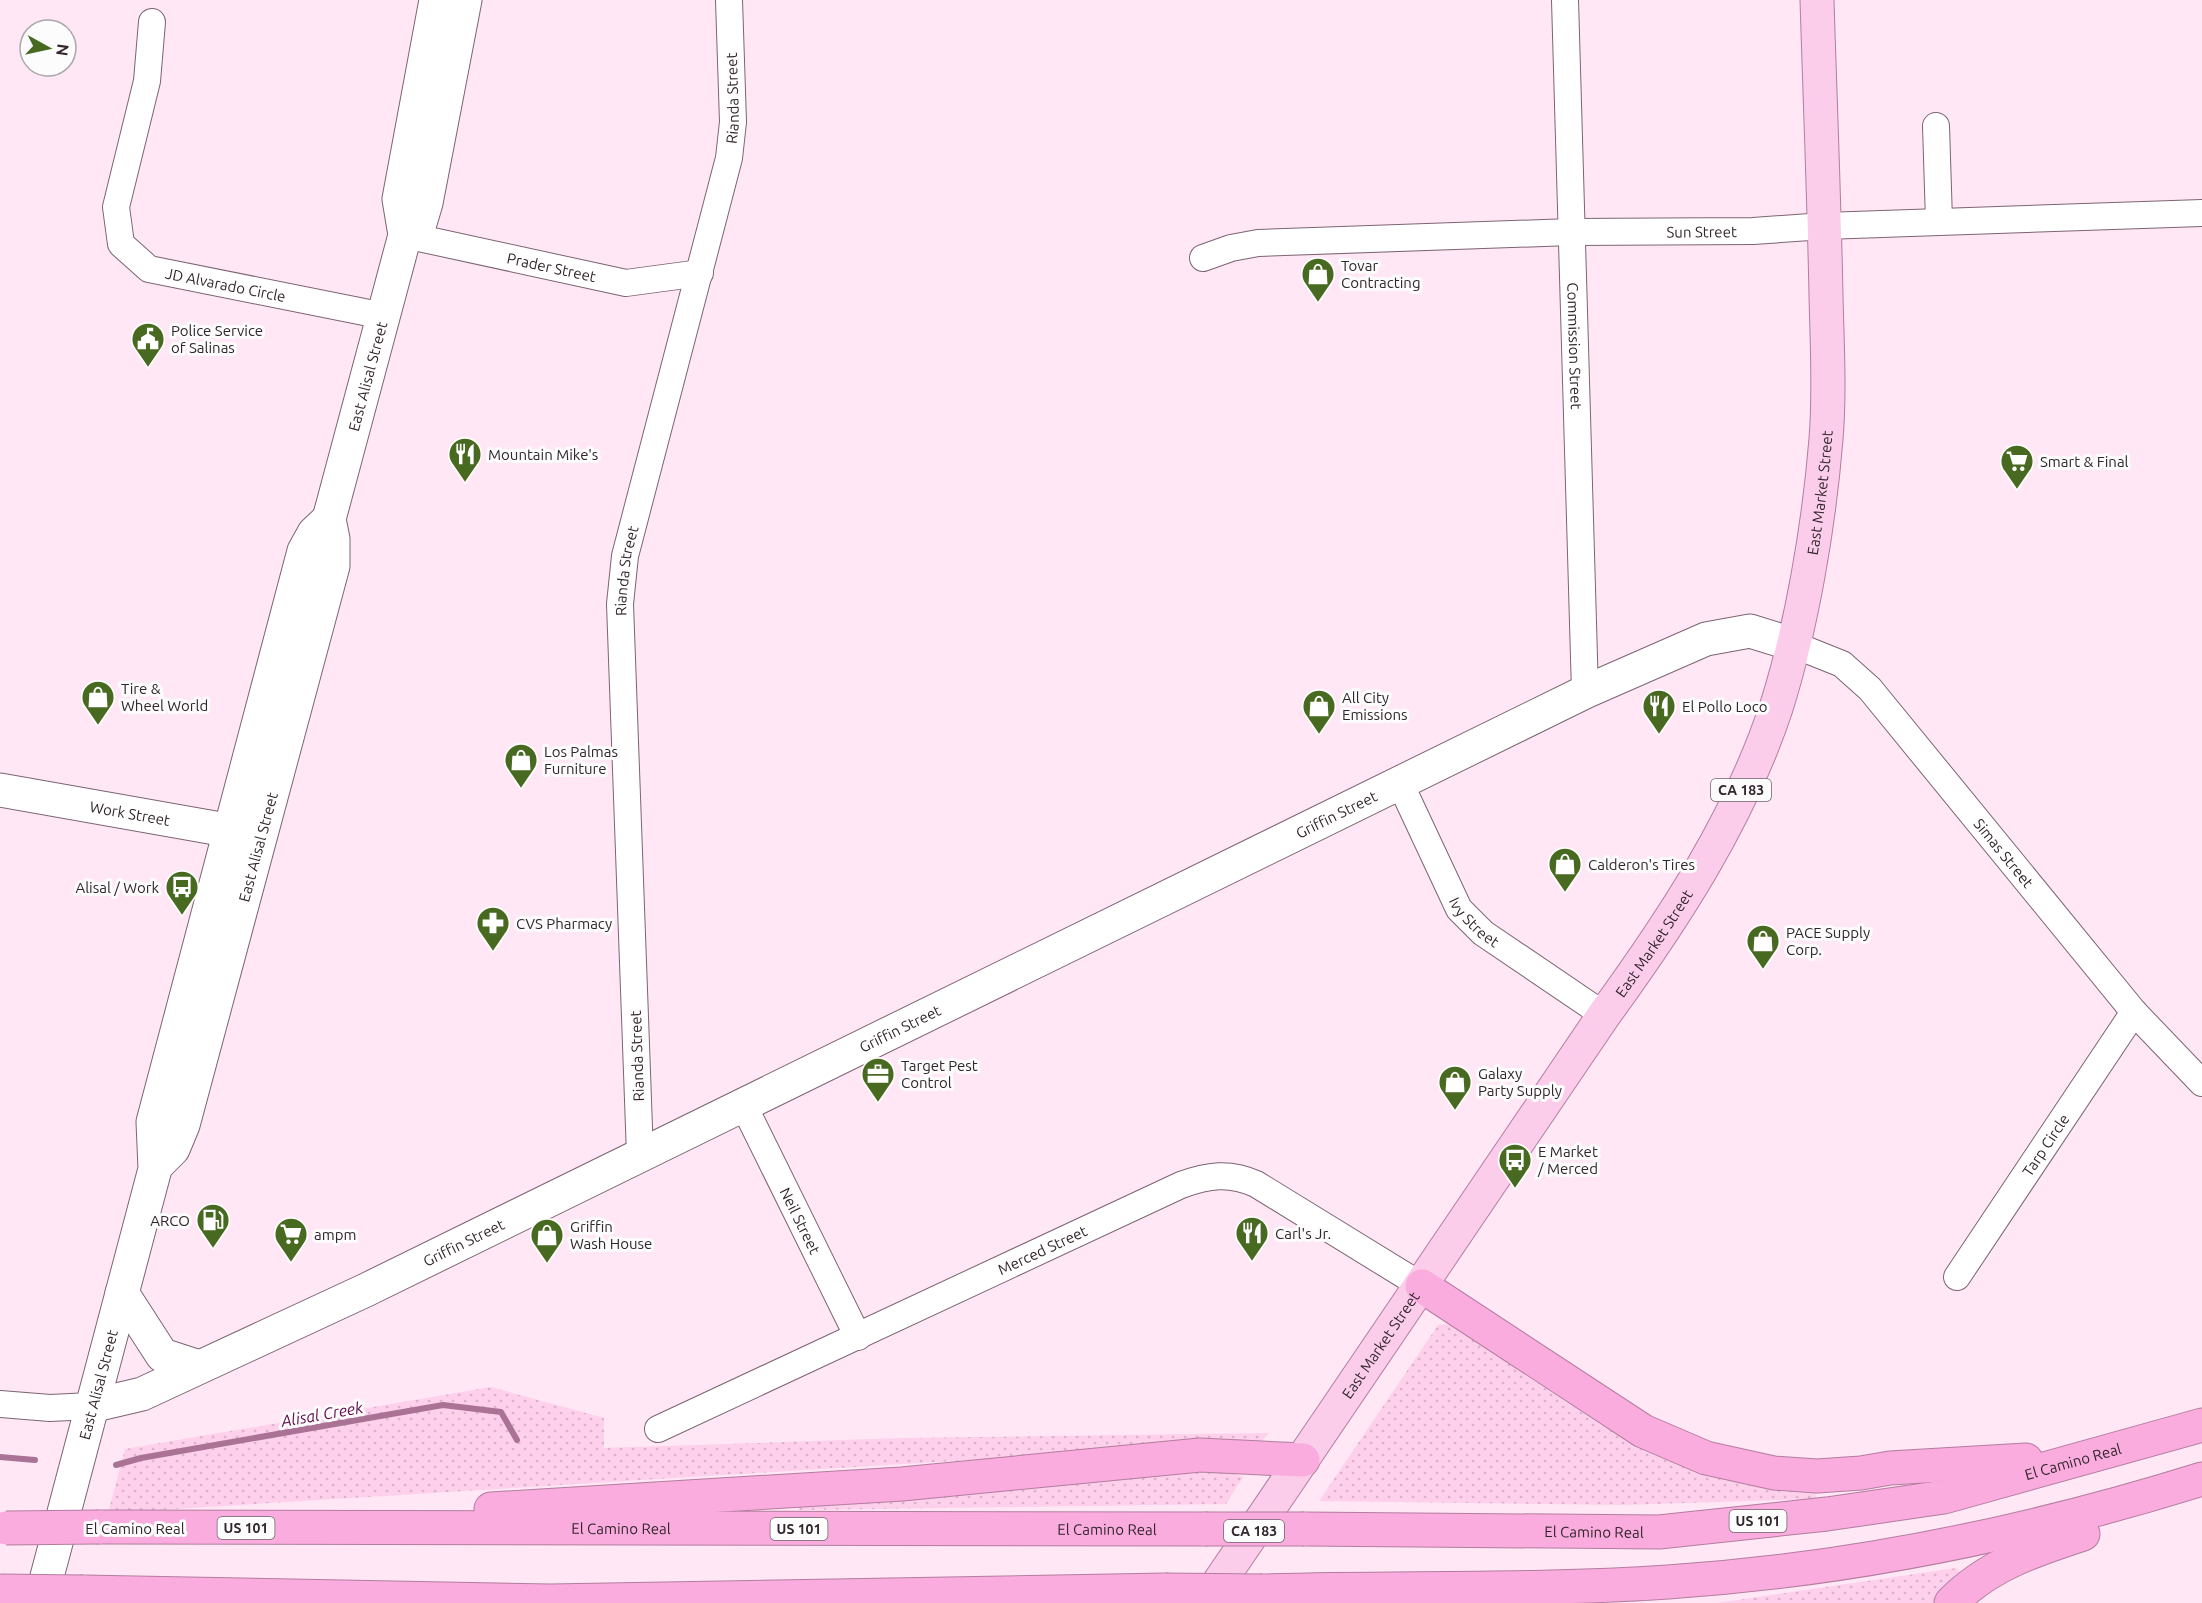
<svg xmlns="http://www.w3.org/2000/svg" width="2202" height="1603" viewBox="0 0 2202 1603" font-family="Ubuntu,sans-serif">
	<style>
		.green { fill: url(#green-dots) }
		.lines { fill: none; stroke-linecap: round; stroke-linejoin: round }
		.stream { stroke: #aa7396; stroke-width: 6 }
		.street-casing { stroke: #7d6473; stroke-width: 28 }
		.secondary-casing { stroke: #7d6473; stroke-width: 35 }
		.primary-casing { stroke: #b37d9f; stroke-width: 35 }
		.highway-casing { stroke: #b37d9f; stroke-width: 35 }
		.street { stroke: #fff; stroke-width: 26 }
		.secondary { stroke: #fff; stroke-width: 33 }
		.primary { stroke: #fbcdeb; stroke-width: 33 }
		.highway { stroke: #f9acdd; stroke-width: 33 }
		.highway-bridge-casing { stroke: #b37d9f; stroke-width: 35; stroke-linecap: butt }
		.highway-bridge { stroke: #f9acdd; stroke-width: 33 }
		.labels { text-anchor: middle; dominant-baseline: central; stroke-width: 6; stroke-linejoin: round; paint-order: stroke }
		.shield { fill: #fcfcfc; stroke: #6e666b; stroke-width: 1.5 }
		.shield-label { font-size: 14px; font-weight: bold; fill: #31262d }
		.street-label { font-size: 15px; fill: #31262d; stroke: #fcfcfc }
		.poi-label { font-size: 15px; fill: #31262d; stroke: #fcfcfc; text-anchor: start }
		.water-label { font-size: 16px; font-style: italic; fill: #60064b; stroke: #fcfcfc }
	</style>
	<defs>
		<pattern id="green-dots" width="8" height="8" patternUnits="userSpaceOnUse" patternTransform="scale(1.5)"><rect width="8" height="8" fill="#fed0ec"/><path d="M2 2h.1M6 6h.1" fill="none" stroke="#dab2cb" stroke-width="1.8" stroke-linecap="round"/></pattern>
	</defs>
	<rect width="100%" height="100%" fill="#ffe7f5"/>
	<g class="green">
		<path d="M1450 1324 1601 1425 1651 1449 1814 1483 1816 1499 1621 1505 1319 1501 1438 1325Z"/>
		<path d="M491 1387 604 1418V1448L903 1438 1269 1433 1261 1442 108 1513 125 1449Z"/>
		<path d="M1203 1468 1225 1471 1243 1477 1226 1504 799 1510 797 1499Z"/>
		<path d="M1956 1568 1963 1576 1940 1603H1717Z"/>
	</g>
	<g class="lines">
		<g class="stream">
			<path d="M0 1457 35 1460"/>
			<path d="M116 1465 141 1458 443 1405 501 1412 517 1440"/>
		</g>
		<g class="street-casing">
			<g id="street">
				<path id="s1" d="M1565 0 1585 692"/>
				<path id="s2" d="M152 22 147 81 116 207 121 244 149 269 384 316"/>
				<path d="M1936 126 1939 221"/>
				<path id="s3" d="M405 235 626 283 700 273"/>
				<path id="s4" d="M1203 258 1231 248 1258 243 1571 232 1753 231 1824 226 2202 213"/>
				<path id="s5" d="M1792 644 1842 664 1870 689 2134 1012 2202 1083"/>
				<path id="s6" d="M1400 783 1459 909 1483 933 1604 1015"/>
				<path id="s7" d="M743 1104 858 1337"/>
				<path id="s8" d="M640 1155 620 604 625 556 729 158 733 122 729 0"/>
				<path id="s9" d="M1957 1277 2134 1012"/>
				<path d="M0 1404 50 1408 91 1406"/>
				<path id="s10" d="M658 1429 1181 1185C1208 1175 1230 1172 1256 1184L1422 1286"/>
			</g>
		</g>
		<g class="secondary-casing">
			<g id="secondary">
				<path d="M405 235 420 223 426 203 465 0"/>
				<path id="s11" d="M0 790 249 834"/>
				<path id="s12" d="M156 1166 173 1149 183 1125 333 566V539L329 519 405 235 399 199 436 0"/>
				<path d="M122 1293 162 1355 199 1367"/>
				<path id="s13" d="M91 1406 142 1394 366 1290 1585 692 1706 639 1750 631 1792 644"/>
				<path id="s14" d="M40 1603 155 1169 153 1122 304 551 314 533 329 519"/>
			</g>
		</g>
		<g class="primary-casing">
			<g id="primary">
				<path id="s15" d="M1205 1603 1604 1015C1673 920 1739 820 1776 708 1802 626 1819 525 1826 439 1830 392 1827 343 1826 295 1824 196 1820 98 1817 0"/>
			</g>
		</g>
		<g class="highway-casing">
			<g id="highway">
				<path d="M1422 1286 1643 1431 1706 1458 1774 1473 1817 1476 1861 1473 1890 1468 2026 1460"/>
				<path d="M491 1509 902 1484 1200 1455 1303 1460"/>
				<path id="s16" d="M99 1527 1205 1529"/>
				<path id="s17" d="M1304 1529 1659 1532 1827 1514 1944 1497 2202 1425"/>
				<path d="M1262 1591C1397 1587 1534 1591 1668 1582 1849 1570 2029 1533 2202 1479"/>
				<path d="M83 1592 550 1601 1165 1590"/>
				<path d="M1951 1603C1988 1565 2034 1550 2083 1534"/>
			</g>
		</g>
		<use href="#street" class="street"/>
		<use href="#secondary" class="secondary"/>
		<use href="#primary" class="primary"/>
		<use href="#highway" class="highway"/>
		<g class="highway-bridge-casing">
			<g id="highway-bridge">
				<path d="M6 1528 99 1527"/>
				<path d="M1205 1529H1304"/>
				<path d="M1165 1590 1262 1591"/>
				<path d="M0 1591 83 1592"/>
			</g>
		</g>
		<use href="#highway-bridge" class="highway-bridge"/>
	</g>
	<defs>
		<g id="shop-pin" transform="scale(1.725)"><path d="M0 17L-7.5 6A9.5 9.5 0 1 1 7.5 6Z" fill="#476920" stroke="#fcfcfc"/><path d="M-5-2.5h2.3a2.7 3.5 0 0 1 5.4 0H5L5.5 6h-11ZM-1.5-2.5h3a1.5 2.3 0 0 0-3 0Z" fill="#fff"/></g>
		<g id="civic-pin" transform="scale(1.725)"><path d="M0 17L-7.5 6A9.5 9.5 0 1 1 7.5 6Z" fill="#476920" stroke="#fcfcfc"/><path d="M-.6-6.5H3V-4.5H.6V-3L4-1V1h2V6H-6V1h2V-1L-.6-3ZM-1.2 2.5V6h2.4V2.5Z" fill="#fff"/></g>
		<g id="restaurant-pin" transform="scale(1.725)"><path d="M0 17L-7.5 6A9.5 9.5 0 1 1 7.5 6Z" fill="#476920" stroke="#fcfcfc"/><path d="M-5-6h1v4h1v-4h1v4h1v-4h1v5L-1.5 .5V6h-2V.5L-5-1ZM5-6V6H3V1.5H1.5Q1.5-4 5-6Z" fill="#fff"/></g>
		<g id="supermarket-pin" transform="scale(1.725)"><path d="M0 17L-7.5 6A9.5 9.5 0 1 1 7.5 6Z" fill="#476920" stroke="#fcfcfc"/><path d="M-6-5.5h2.5l.6 2H6L4.5 2H-2.5L-4.4-4H-6ZM-1.5 3.2a1.3 1.3 0 1 0 .1 0ZM3 3.2a1.3 1.3 0 1 0 .1 0Z" fill="#fff"/></g>
		<g id="bus-pin" transform="scale(1.725)"><path d="M0 17L-7.5 6A9.5 9.5 0 1 1 7.5 6Z" fill="#476920" stroke="#fcfcfc"/><path d="M-5-6H5V4H4V6H2V4H-2V6H-4V4H-5ZM-3.5-4V0h7V-4ZM-3.5 1.2v1.5H-2V1.2ZM2 1.2v1.5H3.5V1.2Z" fill="#fff"/></g>
		<g id="pharmacy-pin" transform="scale(1.725)"><path d="M0 17L-7.5 6A9.5 9.5 0 1 1 7.5 6Z" fill="#476920" stroke="#fcfcfc"/><path d="M-2-6h4v4h4v4h-4v4h-4v-4h-4v-4h4Z" fill="#fff"/></g>
		<g id="office-pin" transform="scale(1.725)"><path d="M0 17L-7.5 6A9.5 9.5 0 1 1 7.5 6Z" fill="#476920" stroke="#fcfcfc"/><path d="M-6-3h4V-5.5h4V-3h4V5H-6ZM-1-4.5V-3h2v-1.5ZM-6 0V1H6V0Z" fill="#fff"/></g>
		<g id="fuel-pin" transform="scale(1.725)"><path d="M0 17L-7.5 6A9.5 9.5 0 1 1 7.5 6Z" fill="#476920" stroke="#fcfcfc"/><path d="M-5.5-6h7V0h2V4h1.3V-2.5L3-4.5l.8-.8L6-3V5H2.5V1h-1V6h-7ZM-4.2-4.7v3.2H.2V-4.7Z" fill="#fff"/></g>
	</defs>
	<g fill-rule="evenodd">
		<use href="#shop-pin" x="1318" y="274"/>
		<use href="#civic-pin" x="148" y="339"/>
		<use href="#restaurant-pin" x="465" y="454"/>
		<use href="#supermarket-pin" x="2017" y="461"/>
		<use href="#shop-pin" x="98" y="697"/>
		<use href="#shop-pin" x="1319" y="706"/>
		<use href="#restaurant-pin" x="1659" y="706"/>
		<use href="#shop-pin" x="521" y="760"/>
		<use href="#shop-pin" x="1565" y="864"/>
		<use href="#bus-pin" x="182" y="887"/>
		<use href="#pharmacy-pin" x="493" y="923"/>
		<use href="#shop-pin" x="1763" y="941"/>
		<use href="#office-pin" x="878" y="1074"/>
		<use href="#shop-pin" x="1455" y="1082"/>
		<use href="#bus-pin" x="1515" y="1160"/>
		<use href="#fuel-pin" x="213" y="1220"/>
		<use href="#restaurant-pin" x="1252" y="1233"/>
		<use href="#supermarket-pin" x="291" y="1234"/>
		<use href="#shop-pin" x="547" y="1235"/>
	</g>
	<g class="labels">
		<g class="shield">
			<rect x="1711" y="779" width="60" height="22" rx="4.5"/>
			<rect x="1729.5" y="1510" width="57" height="22" rx="4.5"/>
			<rect x="217.5" y="1517" width="57" height="22" rx="4.5"/>
			<rect x="770.5" y="1518" width="57" height="22" rx="4.5"/>
			<rect x="1224" y="1520" width="60" height="22" rx="4.5"/>
		</g>
		<g class="shield-label">
			<text x="1741" y="790">CA 183</text>
			<text x="1758" y="1521">US 101</text>
			<text x="246" y="1528">US 101</text>
			<text x="799" y="1529">US 101</text>
			<text x="1254" y="1531">CA 183</text>
		</g>
		<g class="street-label">
			<text stroke="none"><textPath href="#s8" startOffset="1071">Rianda Street</textPath></text>
			<text stroke="none"><textPath href="#s4" startOffset="501">Sun Street</textPath></text>
			<text stroke="none"><textPath href="#s3" startOffset="150">Prader Street</textPath></text>
			<text stroke="none"><textPath href="#s2" startOffset="342">JD Alvarado Circle</textPath></text>
			<text stroke="none"><textPath href="#s1" startOffset="346">Commission Street</textPath></text>
			<text stroke="none"><textPath href="#s12" startOffset="824">East Alisal Street</textPath></text>
			<text stroke="none"><textPath href="#s15" startOffset="1284">East Market Street</textPath></text>
			<text stroke="none"><textPath href="#s8" startOffset="585">Rianda Street</textPath></text>
			<text stroke="none"><textPath href="#s11" startOffset="132">Work Street</textPath></text>
			<text stroke="none"><textPath href="#s13" startOffset="1380">Griffin Street</textPath></text>
			<text stroke="none"><textPath href="#s12" startOffset="338">East Alisal Street</textPath></text>
			<text stroke="none"><textPath href="#s5" startOffset="303">Simas Street</textPath></text>
			<text stroke="none"><textPath href="#s6" startOffset="159">Ivy Street</textPath></text>
			<text stroke="none"><textPath href="#s15" startOffset="798">East Market Street</textPath></text>
			<text stroke="none"><textPath href="#s13" startOffset="894">Griffin Street</textPath></text>
			<text transform="translate(637 1056) rotate(-92)">Rianda Street</text>
			<text stroke="none"><textPath href="#s9" startOffset="159">Tarp Circle</textPath></text>
			<text stroke="none"><textPath href="#s7" startOffset="130">Neil Street</textPath></text>
			<text stroke="none"><textPath href="#s13" startOffset="408">Griffin Street</textPath></text>
			<text stroke="none"><textPath href="#s10" startOffset="424">Merced Street</textPath></text>
			<text stroke="none"><textPath href="#s15" startOffset="312">East Market Street</textPath></text>
			<text stroke="none"><textPath href="#s14" startOffset="226">East Alisal Street</textPath></text>
			<text stroke="none"><textPath href="#s17" startOffset="776">El Camino Real</textPath></text>
			<text x="135" y="1528">El Camino Real</text>
			<text stroke="none"><textPath href="#s16" startOffset="522">El Camino Real</textPath></text>
			<text stroke="none"><textPath href="#s16" startOffset="1008">El Camino Real</textPath></text>
			<text stroke="none"><textPath href="#s17" startOffset="290">El Camino Real</textPath></text>
		</g>
		<g class="poi-label">
			<text x="1341" y="265">Tovar<tspan x="1341" dy="17">Contracting</tspan></text>
			<text x="171" y="330">Police Service<tspan x="171" dy="17">of Salinas</tspan></text>
			<text x="488" y="454">Mountain Mike's</text>
			<text x="2040" y="461">Smart &amp; Final</text>
			<text x="121" y="688">Tire &amp;<tspan x="121" dy="17">Wheel World</tspan></text>
			<text x="1342" y="697">All City<tspan x="1342" dy="17">Emissions</tspan></text>
			<text x="1682" y="706">El Pollo Loco</text>
			<text x="544" y="751">Los Palmas<tspan x="544" dy="17">Furniture</tspan></text>
			<text x="1588" y="864">Calderon's Tires</text>
			<text x="159" y="887" text-anchor="end">Alisal / Work</text>
			<text x="516" y="923">CVS Pharmacy</text>
			<text x="1786" y="932">PACE Supply<tspan x="1786" dy="17">Corp.</tspan></text>
			<text x="901" y="1065">Target Pest<tspan x="901" dy="17">Control</tspan></text>
			<text x="1478" y="1073">Galaxy<tspan x="1478" dy="17">Party Supply</tspan></text>
			<text x="1538" y="1151">E Market<tspan x="1538" dy="17">/ Merced</tspan></text>
			<text x="190" y="1220" text-anchor="end">ARCO</text>
			<text x="570" y="1226">Griffin<tspan x="570" dy="17">Wash House</tspan></text>
			<text x="1275" y="1233">Carl's Jr.</text>
			<text x="314" y="1234">ampm</text>
		</g>
		<g class="water-label">
			<text transform="translate(322 1414) rotate(-10)">Alisal Creek</text>
		</g>
	</g>
	<g transform="translate(48 48) rotate(98)"><circle r="28" fill="#fcfcfc" stroke="#aba6a9" stroke-width="1.5"/>
	<path d="M0-4.5L10 22L0 15L-10 22Z" fill="#476920"/>
	<text y="-9" font-size="16" font-weight="bold" text-anchor="middle" fill="#31262d">N</text>
	</g>
</svg>
